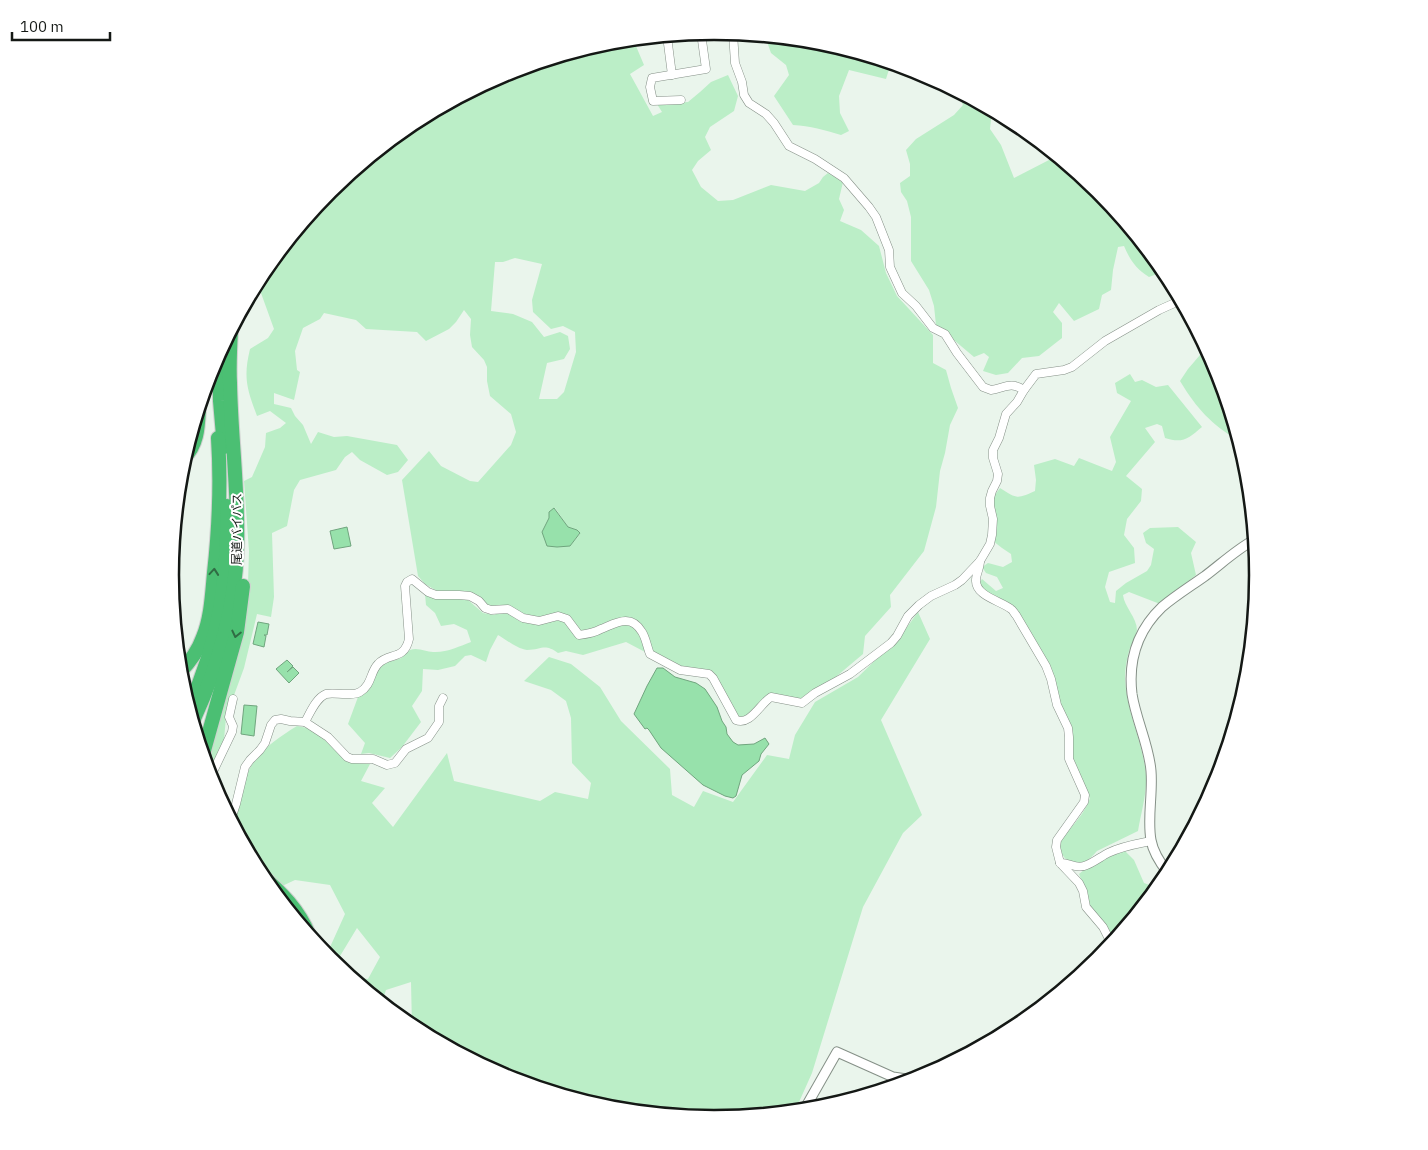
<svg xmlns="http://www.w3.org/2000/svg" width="1428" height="1150" viewBox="0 0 1428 1150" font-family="'IBM Plex Sans','Noto Sans JP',sans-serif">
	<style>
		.green { fill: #bbeec7; fill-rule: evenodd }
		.water { fill: #97e1ab; stroke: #70a57e }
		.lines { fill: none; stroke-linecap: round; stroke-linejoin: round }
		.minor-casing { stroke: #859087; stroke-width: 9 }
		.tertiary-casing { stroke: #859087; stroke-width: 11 }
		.motorway-casing { stroke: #d0d1d0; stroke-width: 16 }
		.minor { stroke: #fff; stroke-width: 8 }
		.tertiary { stroke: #fff; stroke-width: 9 }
		.motorway { stroke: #4bbf73; stroke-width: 14 }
		.oneway { stroke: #306c44 }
		.labels { text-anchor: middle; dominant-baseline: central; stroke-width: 4; stroke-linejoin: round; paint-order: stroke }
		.street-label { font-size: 12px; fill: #141815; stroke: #fff }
		.rim { fill: none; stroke: #141815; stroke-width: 2.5 }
	</style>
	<rect width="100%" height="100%" fill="#eaf5ec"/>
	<g class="green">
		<path d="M765 36 820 42 891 63 886 79 849 70 839 96 840 113 849 131 841 135C825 130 810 126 793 125L774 96 789 75 786 65 771 53Z"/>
		<path d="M633 39 644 65 630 74 653 116 662 112 657 104 688 102 700 92 711 82 728 75 738 96 734 111 710 127 705 137 711 150 698 161 692 170 701 187 718 201 733 200 771 185 805 191 819 183 823 177 828 173 843 182 839 199 844 210 840 221 861 230 879 246 886 273 897 296 933 335V363L946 370 951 388 958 408 950 425 945 453 940 471 936 507 924 551 890 595 891 607 865 636 863 654 831 681 802 699 773 694 759 702 757 708 742 720 735 716 713 672 679 668 652 652 639 624 630 618 609 621 591 630H578L567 617H530L490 607 477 595 464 592 437 591 425 584 418 576 402 480 429 451 441 466 470 481 478 482 511 445 516 432 511 414 490 396 487 381V367L484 360 472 347 470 335 471 319 464 310 456 322 449 329 426 341 417 332 366 329 356 320 324 313 320 319 303 328 295 351 297 370 300 372 294 400 274 393V404L291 408 295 416 303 425 311 444 318 432 334 437 347 436 397 445 408 460 398 472 387 475 360 460 352 452 345 457 336 470 300 480 294 490 287 526 272 533 274 597 271 617 257 614 244 668 226 717 224 740 209 774 206 763 239 651 248 584 249 551 244 481 252 477 265 447 266 433 280 428 286 423 270 411 257 416C247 389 243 378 250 349L268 338 274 329 257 282 262 273 330 190 412 123 506 73 608 42ZM515 258 542 264 532 300 533 312 551 329 563 326 575 332 576 352 564 392 557 399H539L547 363 564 359 570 349 568 336 560 332 544 337 532 322 513 314 491 311 495 262H503ZM555 508 568 527 577 530 580 534 570 546 542 532Z"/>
		<path d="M957 92 992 110 990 129 1001 145 1014 178 1049 160V151H1050L1099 191 1165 271 1149 277C1136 269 1130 260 1124 246L1118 247 1113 270 1111 290 1102 295 1099 309 1074 321 1059 303 1053 312 1062 323V338L1039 356 1022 358 1008 373 996 375 983 371 989 357 984 353 974 357 936 325 934 306 929 290 911 261V217L907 201 901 192 900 183 910 176V164L906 150 916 139 954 115 963 105Z"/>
		<path d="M1200 355 1208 365 1217 368 1239 441C1211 424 1197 409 1180 381L1188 369Z"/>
		<path d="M1130 374 1135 382 1142 380 1156 387 1168 385 1202 427C1189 438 1183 444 1165 438L1162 426 1157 424 1145 428 1155 442 1126 476 1142 489 1141 501 1127 519 1124 535 1134 548 1135 563 1109 572 1105 587 1110 602 1115 603 1116 591 1126 583 1147 571 1151 565 1154 549 1146 543 1143 533 1150 528 1178 527 1196 542 1191 553 1196 575 1160 604 1129 592 1123 595C1124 606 1137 618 1137 630 1136 636 1132 643 1130 648 1127 657 1125 669 1125 678 1126 711 1143 742 1146 775 1147 794 1141 813 1138 831L1097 851C1093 856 1087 861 1082 863 1075 865 1068 862 1064 857 1060 852 1058 845 1061 839 1062 836 1066 833 1069 830 1077 821 1086 810 1090 798L1071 759 1061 704 1019 617 988 596 978 585 982 579 996 591 1003 588 997 577 986 573 982 567 988 563 1003 567 1012 562 1011 554 1002 548 993 541 994 496 1000 488C1017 499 1017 499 1035 491L1036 480 1034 465 1055 459 1074 466 1079 458 1112 471 1116 462 1110 437 1131 401 1117 393 1115 383Z"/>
		<path d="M425 594 433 598 445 599 457 597 468 600 483 613 494 615 505 610C511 612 513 617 518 620 529 627 552 621 564 620L578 638H588L618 625 631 624 640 631 645 652 626 642 583 655 566 651 558 653C544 643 542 650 527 650 517 649 507 640 498 635L490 650 486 662 471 655 465 656 455 666 438 670 423 669 422 691 412 706 421 722 402 747 390 758 369 753 361 754 365 743 348 724 358 697C378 688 370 672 383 664 388 661 395 661 401 658 404 656 407 652 410 650 418 647 426 652 433 652 446 653 460 646 471 642L467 630 454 624 441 626 435 613 426 605Z"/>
		<path d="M918 612 930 639 881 720 922 815 903 833 863 907 812 1073 795 1111 714 1119 608 1108 506 1077 412 1027 411 982 386 990 382 1002 351 977 368 979 380 957 357 928 337 961 329 959 326 956 345 914 330 885 295 880 280 887 257 867 233 823C237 807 242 784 249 770 258 751 279 737 297 726L312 729 351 763 370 764 361 781 385 788 372 803 393 827 447 753 454 781 540 801 555 792 588 799 591 783 572 763 571 718 566 701 551 690 524 681 549 657 571 664 600 687 621 721 670 769 672 795 694 807 703 791 733 802 767 755 789 759 795 735 815 702 858 677 902 634Z"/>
		<path d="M1125 851 1134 860 1144 883 1155 887 1161 883 1131 920H1128L1117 927 1114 934 1109 936 1092 912 1086 891 1079 874C1092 863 1109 856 1125 851Z"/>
	</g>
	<g class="water">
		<path d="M554 508 568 527 577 530 580 533 570 546 557 547 547 546 542 532 549 518V512Z"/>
		<path d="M347 527 351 546 334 549 330 531Z"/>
		<path d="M258 622 269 624 267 635H264L266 636 264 647 253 644Z"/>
		<path d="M287 660 293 666 287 672 293 667 299 673 289 683 276 669Z"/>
		<path d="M657 668H663L675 677 696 683 705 689 717 707 722 721 726 727 727 734 733 742 738 745 754 744 765 738 769 744 761 754 759 761 742 775 736 796 733 798 725 796 703 785 661 748 649 730 647 728 645 729 634 714 647 686Z"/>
		<path d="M244 705 257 706 254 736 241 734Z"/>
	</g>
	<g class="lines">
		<g class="minor-casing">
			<g id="minor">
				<path d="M733 33 735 63 742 82 744 95 749 103 766 114 774 123 789 146 815 159 844 178 869 207 876 217 889 250 890 267 902 293 916 306 933 328 945 334 957 353 983 387 991 390C1005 388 1010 381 1024 390"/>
				<path d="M667 36 672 75"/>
				<path d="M681 100 653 101 650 87 652 78 706 69 701 33"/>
				<path d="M980 561C980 568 976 574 976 580 975 596 1001 601 1011 609 1013 610 1014 613 1016 615L1046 666 1051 679 1057 705 1068 728 1069 737V759L1085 795 1084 802 1057 840 1056 847 1060 863 1079 883 1083 891 1086 907 1103 927 1108 937 1110 945"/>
				<path d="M305 722C310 713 316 698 326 694 331 693 339 694 345 694 350 694 355 695 360 692 372 685 370 672 378 664 389 652 404 661 409 639L405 586 407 582 412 579 428 592 436 595H459L470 596 479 601 485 608 491 610 508 609 523 618 539 621 558 616 567 619 579 635C587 634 594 633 601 629 616 623 631 613 642 632 646 638 647 647 650 654L680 670 709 674 713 678 736 720C750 726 760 704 771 697L802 703 815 693 850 674 891 643 897 636 908 616 919 605 931 596 955 585 962 580 980 561 990 544 992 535 993 519 990 506V498L992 491 997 481 998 474 993 458V450L999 438 1006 414 1017 402 1024 390 1036 374 1064 370 1072 367 1105 341 1159 310 1179 301 1180 299"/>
				<path d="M210 778 232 732 233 726 229 717 233 699"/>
				<path d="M231 819 236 804 245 767 250 760 260 750 265 743 271 725 275 720 281 719 290 721 305 722 328 737 347 757 352 759H373L387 765 395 763 406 749 428 738 439 722V706L443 698"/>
				<path d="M1060 863C1068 862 1075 869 1084 866 1090 865 1102 856 1108 853 1122 846 1136 844 1151 841"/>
			</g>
		</g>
		<g class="tertiary-casing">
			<g id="tertiary">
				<path d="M1168 873C1161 864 1153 852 1151 840 1147 818 1153 794 1151 771 1149 745 1136 720 1132 694 1128 660 1137 631 1162 607 1175 596 1191 586 1205 576 1221 564 1237 549 1254 540"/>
				<path d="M804 1110 837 1052 893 1077 913 1080"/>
			</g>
		</g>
		<g class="motorway-casing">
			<g id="motorway">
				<path d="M219 353 220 401 224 447"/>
				<path d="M184 458C198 444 198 426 199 408"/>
				<path d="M180 672C190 662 198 651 203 637 211 618 212 594 214 573 219 528 221 483 218 438"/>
				<path d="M189 707C219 642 229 577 227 506"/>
				<path d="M193 721C218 667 235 610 237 550 239 494 231 439 230 383 229 366 230 348 231 330"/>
				<path d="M203 754 237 632 243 586"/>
				<path d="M261 875C281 892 299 910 309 935"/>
			</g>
		</g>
		<use href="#minor" class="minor"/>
		<use href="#tertiary" class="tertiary"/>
		<use href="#motorway" class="motorway"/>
	</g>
	<defs><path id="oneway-chevron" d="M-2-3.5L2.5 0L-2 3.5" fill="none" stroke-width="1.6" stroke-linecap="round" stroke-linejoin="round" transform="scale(1.25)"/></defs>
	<g class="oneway">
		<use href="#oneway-chevron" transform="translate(214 572) rotate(-85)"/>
		<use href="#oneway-chevron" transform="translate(236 634) rotate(103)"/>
	</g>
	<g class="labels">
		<g class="street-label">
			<text transform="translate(236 529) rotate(-90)">尾道バイパス</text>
		</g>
	</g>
	<path d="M0 0H1428V1150H0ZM179 575a535 535 0 1 1 1070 0a535 535 0 1 1-1070 0Z" fill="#fff" fill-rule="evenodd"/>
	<path class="rim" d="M179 575a535 535 0 1 1 1070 0a535 535 0 1 1-1070 0Z"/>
	<path d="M12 32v8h98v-8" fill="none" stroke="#141815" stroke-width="2.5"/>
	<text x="20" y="32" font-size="15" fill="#141815" stroke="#ffffff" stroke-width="4" paint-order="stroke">100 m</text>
</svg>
